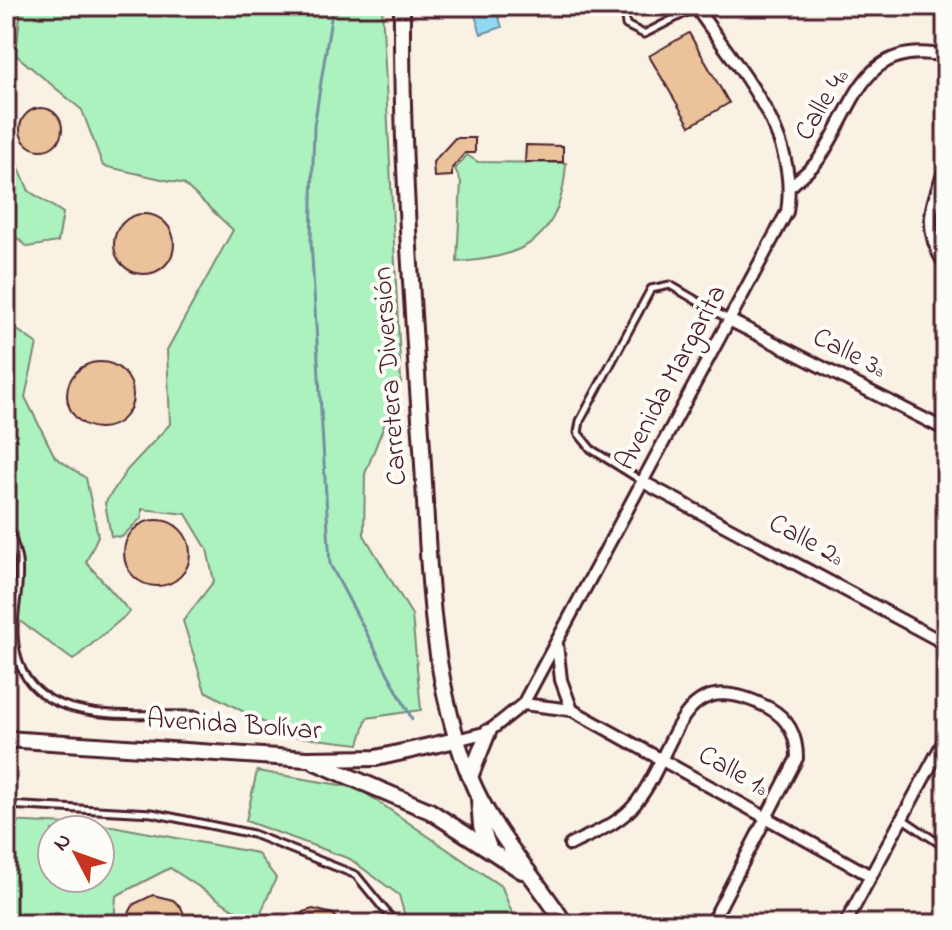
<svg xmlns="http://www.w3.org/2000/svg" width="952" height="930" viewBox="0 0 952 930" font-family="'Indie Flower',sans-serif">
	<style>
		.green { fill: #abf2be; stroke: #7a8874; stroke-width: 2; fill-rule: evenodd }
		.water { fill: #90daf1; stroke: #748fa2; stroke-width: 2 }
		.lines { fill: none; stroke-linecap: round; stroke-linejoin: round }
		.stream { stroke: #748fa2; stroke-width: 3 }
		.building { fill: #eac39a; stroke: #4a1f2b; stroke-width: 2 }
		.lane-casing { stroke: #4a1f2b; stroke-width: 11 }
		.street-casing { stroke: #4a1f2b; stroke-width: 16 }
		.secondary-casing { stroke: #4a1f2b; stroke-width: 20 }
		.lane { stroke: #fdfcf7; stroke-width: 5 }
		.street { stroke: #fdfcf7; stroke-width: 10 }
		.secondary { stroke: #fdfcf7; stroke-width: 14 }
		.labels { text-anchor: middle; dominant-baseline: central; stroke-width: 8; stroke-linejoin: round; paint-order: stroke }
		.street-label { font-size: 28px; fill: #4a1f2b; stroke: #fdfcf7 }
	</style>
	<rect width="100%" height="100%" fill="#f9f1e4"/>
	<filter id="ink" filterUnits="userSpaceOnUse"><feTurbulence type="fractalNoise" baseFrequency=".0125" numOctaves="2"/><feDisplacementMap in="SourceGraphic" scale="16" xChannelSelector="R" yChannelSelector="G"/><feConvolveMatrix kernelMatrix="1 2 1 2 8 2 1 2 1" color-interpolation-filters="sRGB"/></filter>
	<g filter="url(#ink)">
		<g class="green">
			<path d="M21 6H382L401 382 365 474 364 535 412 615 421 710 367 718 359 744 289 736 205 691 183 621 214 581 207 549 186 514 142 509V517L122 537 111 536 105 503 127 470 170 424 167 350 233 230 184 184 103 166 82 110 16 55Z"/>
			<path d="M6 138 29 191 63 213 58 242 28 247 6 229Z"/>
			<path d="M467 155 478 162 566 163C562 238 525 258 457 262L461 182 455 169Z"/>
			<path d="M16 329 37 344 25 397 55 457 86 478 98 536 86 562 130 612 73 660 6 611V340Z"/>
			<path d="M257 771 358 788 502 887 516 924H407L399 895 350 859 246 821Z"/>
			<path d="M6 821 112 826 257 853 276 878 256 924 170 868 116 896 114 924H6ZM100 830V878H52V830Z"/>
		</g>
		<path class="water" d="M472 6H495L502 27 481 34Z"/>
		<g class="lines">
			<path class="stream" d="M333 6 314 126 311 240 330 564 412 719"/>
		</g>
		<g class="building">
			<path d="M689 33 729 103 690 126 649 56Z"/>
			<circle cx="41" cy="129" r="21"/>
			<path d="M455 138H475V153H465L452 168V176L434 177 433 162Z"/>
			<path d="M526 145 563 146V162H525Z"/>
			<circle cx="144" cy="244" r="30"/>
			<circle cx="100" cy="395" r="33"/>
			<circle cx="157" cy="553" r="33"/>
			<path d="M153 895 173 900 181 907 188 924H123L134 904Z"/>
			<path d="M313 909 333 914 343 924H289L303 912Z"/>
		</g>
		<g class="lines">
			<g class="lane-casing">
				<g id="lane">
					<path d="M624 6 626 25 644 34 695 8"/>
					<path d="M642 481 591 449 578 433 580 421 651 289 670 285 728 319"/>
					<path d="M6 520C10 533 16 547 18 561 21 583 14 607 14 629 14 732 125 712 197 715"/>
					<path d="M6 805 152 813 253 834 356 875 396 924"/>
					<path d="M903 819 946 848"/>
				</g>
			</g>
			<g class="street-casing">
				<g id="street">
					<path d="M946 168C930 204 922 231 946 266"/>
					<path d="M792 185C800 177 812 169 819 159 856 106 861 38 946 56"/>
					<path d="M731 321 946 430"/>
					<path d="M643 482 946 644"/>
					<path d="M557 644 561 680 572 710"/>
					<path d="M523 704 572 710 871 876"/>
					<path d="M456 740 488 732 523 704 787 212C800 133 737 68 695 6"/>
					<path d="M570 845C593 833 620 824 636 803 680 747 676 660 769 708 789 719 797 736 797 758L711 924"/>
					<path d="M845 924 946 737"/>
				</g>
			</g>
			<g class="secondary-casing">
				<g id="secondary">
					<path d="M402 6C401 154 412 301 422 448 429 558 428 673 470 777 492 832 534 875 565 924"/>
					<path d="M6 739 307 759 376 758 456 740"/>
					<path d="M315 762 430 811 522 871"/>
					<path d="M470 777 488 732"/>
					<path d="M479 799 481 826 489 848"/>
				</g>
			</g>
			<use href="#lane" class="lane"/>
			<use href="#street" class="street"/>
			<use href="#secondary" class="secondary"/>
		</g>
	</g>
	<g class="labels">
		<g class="street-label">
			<text transform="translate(823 105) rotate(-59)">Calle 4ª</text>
			<text transform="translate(849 354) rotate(27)">Calle 3ª</text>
			<text transform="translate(391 376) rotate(-94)">Carretera Diversión</text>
			<text transform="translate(672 378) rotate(-62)">Avenida Margarita</text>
			<text transform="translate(806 541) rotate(28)">Calle 2ª</text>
			<text transform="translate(234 726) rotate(4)">Avenida Bolívar</text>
			<text transform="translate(733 772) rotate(29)">Calle 1ª</text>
		</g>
	</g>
	<rect width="952" height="930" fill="none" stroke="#fdfcf7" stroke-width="32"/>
	<rect x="16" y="16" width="920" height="898" fill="none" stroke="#4a1f2b" stroke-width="3" filter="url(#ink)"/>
	<g transform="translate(76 854) rotate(311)"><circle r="38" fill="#fdfcf7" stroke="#b5a4a5" stroke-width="2"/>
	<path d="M0-6L14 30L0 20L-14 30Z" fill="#c8321e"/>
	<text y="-12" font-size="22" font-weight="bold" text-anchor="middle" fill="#4a1f2b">N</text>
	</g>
</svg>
